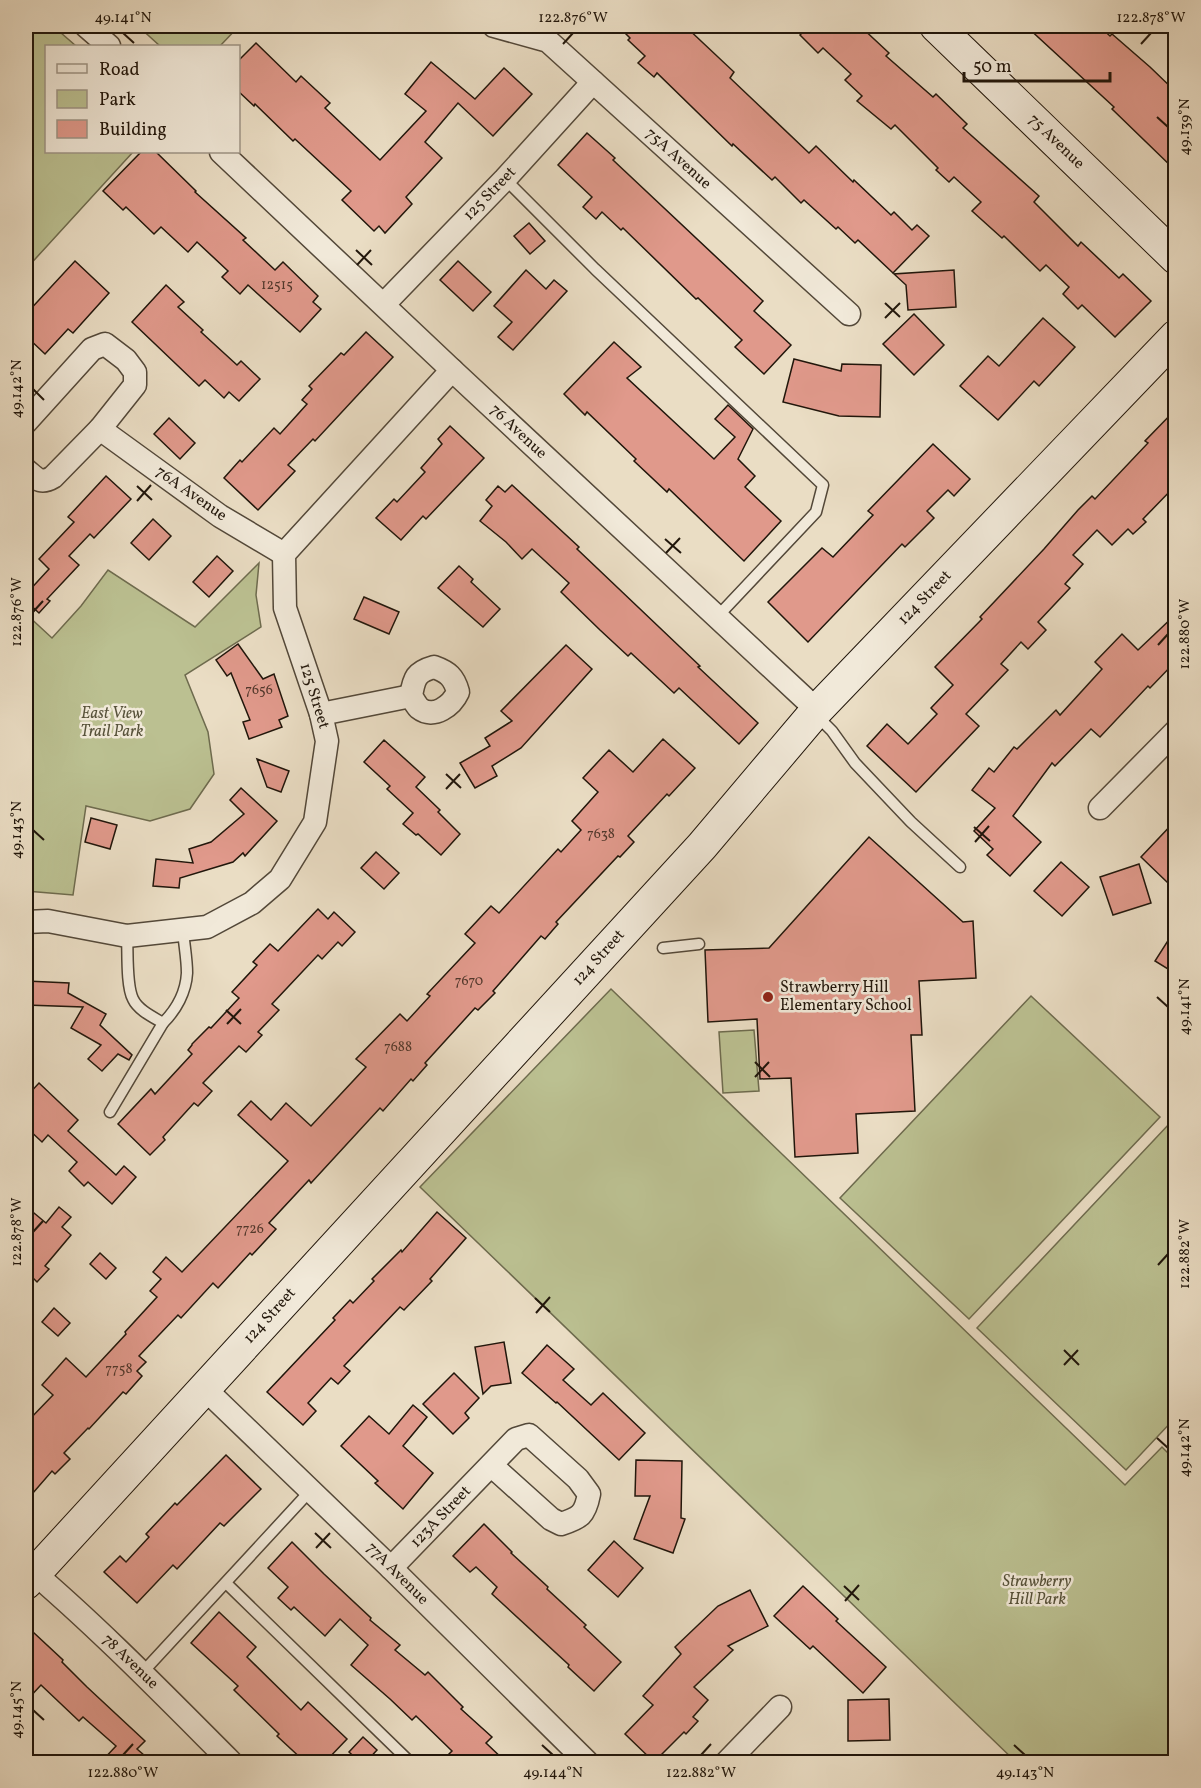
<svg xmlns="http://www.w3.org/2000/svg" width="1201" height="1788" viewBox="0 0 1201 1788" font-family="Vollkorn,serif">
	<style>
		.green { fill: #bbc091; stroke: #6e6b4e; stroke-width: 1.5 }
		.building { fill: #e0998b; stroke: #21160b; stroke-width: 1.5 }
		.lines { fill: none; stroke-linecap: round; stroke-linejoin: round }
		.lane-casing { stroke: #534839; stroke-width: 13 }
		.street-casing { stroke: #534839; stroke-width: 25 }
		.secondary-casing { stroke: #21160b; stroke-width: 34 }
		.lane { stroke: #f1e9d9; stroke-width: 10 }
		.street { stroke: #f1e9d9; stroke-width: 22 }
		.secondary { stroke: #f1e9d9; stroke-width: 32 }
		.ticks { fill: none; stroke: #21160b; stroke-width: 2 }
		.poi-dot { fill: #8f2418; stroke: #f1e9d9; stroke-width: 2 }
		.labels { text-anchor: middle; dominant-baseline: central; stroke-width: 5; stroke-linejoin: round; paint-order: stroke }
		.number-label { font-size: 14px; fill: #51372b }
		.street-label { font-size: 16px; fill: #21160b; stroke: #f1e9d9 }
		.park-label { font-size: 16px; font-style: italic; fill: #57523a; stroke: #f1e9d9 }
		.poi-label { font-size: 16px; fill: #21160b; stroke: #f1e9d9; text-anchor: start }
		.neatline { fill: none; stroke: #21160b; stroke-width: 2 }
		.ticks-label { font-size: 15px; text-anchor: middle; fill: #21160b }
	</style>
	<rect width="100%" height="100%" fill="#eaddc4"/>
	<filter id="stains"><feTurbulence type="fractalNoise" baseFrequency=".00333" numOctaves="4"/><feColorMatrix values="0 0 0 0 .2 0 0 0 0 .09 0 0 0 0 .02 0 0 0 .5 -.17"/></filter>
	<radialGradient id="worn" r=".72"><stop offset=".6" stop-color="#630" stop-opacity="0"/><stop offset="1" stop-color="#630" stop-opacity=".3"/></radialGradient>
	<g class="green">
		<path d="M26 26H53L76 46H46V152H133L26 269Z"/>
		<path d="M138 26H239L220 46H160Z"/>
		<path d="M259 563 256 595 261 627 185 675 208 732 214 774 190 809 150 821 86 806 73 895 26 891V614L52 638 81 606 108 570 195 627Z"/>
		<path d="M611 989 1125 1485 1162 1447 1175 1460V1762H1016L420 1187Z"/>
		<path d="M1031 996 1160 1117 969 1319 840 1198Z"/>
		<path d="M754 1030 759 1091 723 1093 719 1032Z"/>
		<path d="M1170 1123 1176 1128 1175 1418 1126 1470 977 1328Z"/>
	</g>
	<g class="building">
		<path d="M618 26H685L734 72 730 78 809 153 816 146 853 182 854 180 891 215 894 212 912 230 917 225 929 236 893 273 858 240 855 243 838 227 836 229 804 200 801 203 775 177 772 180 733 144 732 146 657 73 654 77 638 63 645 56 628 40 630 38Z"/>
		<path d="M809 26H860L889 53 886 56 933 97 936 94 967 124 963 128 1039 196 1034 202 1078 246 1081 242 1119 278 1123 274 1151 301 1115 337 1082 305 1078 309 1063 294 1069 287 1046 265 1040 271 1004 236 1002 238 972 211 981 202 954 177 949 182 936 170 938 168 895 125 891 129 857 101 862 96 845 80 851 74 823 48 818 53 800 35Z"/>
		<path d="M1026 26H1099L1110 36 1112 34 1150 67 1176 92V171L1112 109 1114 107Z"/>
		<path d="M256 43 296 82 301 76 330 103 325 108 380 160 426 111 405 94 431 62 475 99 504 68 532 94 493 136 458 103 425 142 442 158 406 197 412 204 385 233 379 226 374 231 342 200 351 191 295 139 293 141 255 104 254 106 238 91V61Z"/>
		<path d="M587 133 615 158 613 160 763 301 754 311 791 345 764 374 735 347 742 340 698 298 696 299 623 228 621 230 602 212 596 219 583 207 592 197 558 165Z"/>
		<path d="M141 152H156L196 191 195 192 246 238 243 240 275 270 283 262 318 296 313 302 321 309 300 332 248 285 240 294 222 277 228 271 197 242 188 252 161 227 154 234 126 207 123 210 103 191Z"/>
		<path d="M529 223 545 241 530 254 514 236Z"/>
		<path d="M75 261 109 293 73 333 68 329 45 354 26 336V314Z"/>
		<path d="M458 261 491 292 473 311 440 280Z"/>
		<path d="M526 270 546 289 554 280 567 291 513 350 498 337 512 322 494 306Z"/>
		<path d="M954 270 956 307 908 310 906 285 894 274Z"/>
		<path d="M166 285 184 302 178 307 203 330 201 332 237 365 241 361 260 379 239 401 229 392 224 398 205 380 199 386 132 322Z"/>
		<path d="M914 314 944 345 914 375 883 344Z"/>
		<path d="M1043 318 1075 347 1039 386 1034 381 998 420 960 386 988 356 999 366Z"/>
		<path d="M366 332 393 357 315 441 313 439 288 465 295 471 258 510 224 478 240 460 242 462 274 428 280 434 307 404 302 400 312 389 309 386 341 353 344 355Z"/>
		<path d="M614 342 641 367 627 378 714 459 735 437 715 419 728 405 753 429 738 459 755 476 745 487 781 521 744 561 669 489 667 492 634 461 636 459 587 412 585 415 564 394Z"/>
		<path d="M794 359 841 371 842 364 881 365 880 417 839 416 783 402Z"/>
		<path d="M1176 409V485L1143 519 1146 522 1133 534 1128 529 1112 545 1097 530 1073 555 1083 564 1065 584 1070 588 1038 622 1046 630 1028 649 1021 642 1001 664 1008 670 966 714 979 726 916 792 867 746 887 724 908 744 937 714 931 708 953 685 935 667 982 619 980 617 1044 549 1078 510 1092 496 1095 499 1148 443 1145 441Z"/>
		<path d="M169 418 195 443 180 459 154 434Z"/>
		<path d="M450 426 484 458 426 519 423 516 401 540 376 518 394 499 397 502 425 472 421 468 442 444 438 439Z"/>
		<path d="M933 444 970 479 954 496 948 490 927 511 934 518 905 547 902 544 808 642 768 602 822 548 833 557 873 515 868 511Z"/>
		<path d="M106 476 131 499 94 538 90 534 69 556 79 565 47 599 50 601 39 613 26 601V594L49 569 39 559 74 522 68 517Z"/>
		<path d="M512 485 579 547 577 549 700 666 698 667 758 723 739 744 679 688 674 693 631 653 628 656 600 630 561 592 569 583 532 549 522 559 506 542 480 521 492 506 486 500 498 486 505 492Z"/>
		<path d="M153 519 171 536 149 560 131 543Z"/>
		<path d="M217 556 233 571 209 597 193 582Z"/>
		<path d="M459 566 473 579 471 582 500 609 483 627 438 588Z"/>
		<path d="M364 597 399 612 389 634 354 619Z"/>
		<path d="M1176 614V661L1150 688 1148 686 1100 737 1091 729 1055 766 1052 763 1013 816 1041 842 1010 876 987 855 993 849 974 831 995 808 972 790 989 768 994 772 1014 747 1017 749 1056 710 1060 715 1102 669 1095 662 1122 634 1138 650Z"/>
		<path d="M238 644 263 679 274 674 288 716 279 720 282 727 249 739 243 722 250 720 231 673 227 676 216 660Z"/>
		<path d="M566 645 592 669 521 748 492 766 497 776 475 788 460 763 490 746 485 738 512 721 501 711Z"/>
		<path d="M663 739 695 768 669 796 667 794 628 836 634 842 620 857 618 856 556 922 558 924 545 939 541 936 493 991 495 993 478 1010 475 1008 425 1063 427 1065 413 1081 411 1079 383 1111 380 1108 311 1183 309 1180 269 1223 276 1229 252 1255 250 1253 218 1288 213 1283 181 1318 178 1315 139 1356 146 1362 137 1371 142 1376 126 1394 123 1392 89 1429 88 1428 64 1453 70 1459 55 1474 52 1471 26 1501V1423L53 1395 42 1385 66 1358 86 1377 126 1334 125 1332 157 1297 150 1291 161 1279 153 1272 166 1257 182 1272 288 1161 238 1115 251 1101 271 1120 286 1103 311 1126 366 1067 356 1059 400 1014 407 1021 430 996 427 994 475 943 465 934 491 906 499 913 558 849 561 852 581 830 572 821 598 792 583 778 609 750 633 772Z"/>
		<path d="M384 740 425 777 416 787 440 810 438 812 460 834 441 855 418 834 416 835 403 824 413 813 387 789 390 786 364 762Z"/>
		<path d="M257 759 289 771 281 792 267 787Z"/>
		<path d="M241 788 277 821 245 856 243 853 233 862 180 878 179 888 153 886 156 859 193 863 189 849 211 842 244 814 230 800Z"/>
		<path d="M91 818 117 825 110 849 85 842Z"/>
		<path d="M1176 820V875L1168 883 1141 857Z"/>
		<path d="M869 837 963 922 973 921 976 978 919 981 922 1035H911L915 1111 856 1114 858 1153 795 1157 791 1078 760 1079 757 1019 708 1022 705 950 769 948Z"/>
		<path d="M376 852 399 873 384 889 361 868Z"/>
		<path d="M1061 862 1089 887 1062 916 1034 891Z"/>
		<path d="M1139 864 1151 903 1113 915 1100 877Z"/>
		<path d="M318 909 328 919 334 912 355 932 342 946 338 942 322 959 318 955 272 1004 279 1010 258 1032 262 1035 246 1052 239 1046 203 1083 212 1091 198 1106 194 1103 163 1137 165 1140 150 1155 118 1124 151 1089 155 1094 192 1054 188 1050 192 1045V1044L209 1027 211 1028 239 998 232 992 257 965 253 962 270 944 278 951Z"/>
		<path d="M1176 928V974L1155 961Z"/>
		<path d="M26 981 69 983 68 993 106 1014 100 1025 132 1055 129 1060 118 1054 102 1071 88 1059 101 1045 71 1028 83 1007 26 1005Z"/>
		<path d="M39 1083 78 1120 68 1131 116 1175 124 1166 136 1177 112 1204 88 1182 84 1186 69 1171 77 1162 48 1135 42 1142 26 1127V1097Z"/>
		<path d="M59 1207 71 1217 62 1227 71 1235 45 1266 49 1269 37 1282 26 1271V1223L34 1213 46 1223Z"/>
		<path d="M437 1212 466 1238 430 1279 432 1281 404 1310 400 1307 344 1366 350 1371 338 1384 331 1378 308 1403 316 1411 303 1425 267 1392 335 1320 333 1318 350 1300 353 1303 374 1281 372 1279 401 1250 402 1252Z"/>
		<path d="M100 1253 116 1268 106 1279 90 1264Z"/>
		<path d="M54 1308 70 1323 58 1336 42 1322Z"/>
		<path d="M504 1342 511 1383 491 1386 483 1394 475 1347Z"/>
		<path d="M547 1345 574 1369 563 1380 591 1405 603 1393 645 1433 619 1460 557 1402 556 1403 522 1373Z"/>
		<path d="M454 1373 479 1398 465 1413 469 1418 453 1434 423 1404Z"/>
		<path d="M413 1405 427 1417 403 1446 433 1473 403 1509 375 1483 378 1481 341 1446 369 1416 389 1434Z"/>
		<path d="M226 1455 261 1489 224 1526 220 1523 177 1569 173 1565 137 1603 104 1572 120 1556 126 1562 149 1537 146 1534 175 1503 177 1505Z"/>
		<path d="M636 1460 682 1461 681 1518 685 1519 673 1553 634 1539 650 1496H635Z"/>
		<path d="M484 1524 512 1552 511 1553 548 1587 547 1589 586 1625 584 1627 621 1662 594 1691 568 1667 569 1665 492 1594 497 1587 476 1567 470 1572 453 1556Z"/>
		<path d="M614 1541 643 1568 618 1597 588 1570Z"/>
		<path d="M292 1542 324 1574 371 1618 370 1620 400 1645 395 1650 425 1675 428 1672 463 1707 461 1709 492 1737 486 1743 506 1762H458L449 1754 452 1751 416 1716 412 1720 390 1699 351 1665 368 1645 340 1619 325 1636 294 1607 291 1610 278 1598 288 1587 268 1568Z"/>
		<path d="M803 1586 838 1619 836 1621 886 1667 863 1693 813 1646 810 1649 774 1616Z"/>
		<path d="M750 1590 768 1626 728 1646 733 1650 694 1687 708 1700 693 1717 698 1721 686 1734 684 1732 654 1762 625 1734 653 1705 643 1696 681 1654 675 1647 718 1606Z"/>
		<path d="M219 1612 256 1647 247 1657 301 1710 308 1702 347 1739 325 1762H305L277 1736 279 1734 234 1690 238 1686 191 1643Z"/>
		<path d="M33 1632 63 1660 62 1662 87 1687 145 1741 137 1749 152 1762H101L116 1746 83 1717 79 1721 41 1685 26 1701V1640Z"/>
		<path d="M889 1699 890 1740 848 1741V1700Z"/>
		<path d="M363 1737 377 1750 366 1762H360L349 1752Z"/>
	</g>
	<g class="lines">
		<g class="lane-casing">
			<g id="lane">
				<path d="M505 179 595 269 823 485 816 512 717 617"/>
				<path d="M816 715 832 731 855 763 911 822 960 867"/>
				<path d="M127 936C128 951 126 986 133 999 138 1010 153 1017 163 1023"/>
				<path d="M663 948 699 944"/>
				<path d="M110 1112 163 1023C176 1010 186 992 187 973 187 959 184 944 183 930"/>
				<path d="M226 1583 410 1762"/>
				<path d="M142 1673 311 1490"/>
			</g>
		</g>
		<g class="street-casing">
			<g id="street">
				<path d="M86 26 109 46"/>
				<path d="M494 26 548 41 849 314"/>
				<path d="M221 152 452 370 817 710"/>
				<path d="M384 304 505 179 593 82"/>
				<path d="M26 422 92 349 105 344 126 360 135 372V385L100 429 53 477C40 485 36 478 26 470"/>
				<path d="M100 429 220 516 284 554"/>
				<path d="M434 667C448 672 454 677 458 692 452 705 434 720 419 708 416 705 413 699 411 696 414 678 416 672 434 667Z"/>
				<path d="M321 714 411 696"/>
				<path d="M1100 808 1176 731"/>
				<path d="M26 922 48 921 127 936 207 927 252 903 280 879 315 822 327 741 321 714 285 608 284 554 452 370"/>
				<path d="M204 1388 391 1568 587 1762"/>
				<path d="M26 1566C98 1627 164 1695 231 1762"/>
				<path d="M391 1568 516 1439 529 1435 578 1479 589 1494C585 1515 580 1518 561 1524L551 1519 491 1465"/>
				<path d="M727 1762 780 1707"/>
			</g>
		</g>
		<g class="secondary-casing">
			<g id="secondary">
				<path d="M936 26 1176 258"/>
				<path d="M26 1583 702 846 817 710 1176 336"/>
			</g>
		</g>
		<use href="#lane" class="lane"/>
		<use href="#street" class="street"/>
		<use href="#secondary" class="secondary"/>
	</g>
	<path class="ticks" d="M123 33 134 43M563 44 573 33M1141 44 1151 33M1157 117 1168 127M356 250 372 265M357 265 371 250M885 303 900 317M885 318 900 303M33 389 44 400M137 486 152 500M137 501 151 485M665 539 681 553M666 553 680 538M33 612 43 601M1158 645 1168 634M446 774 461 788M446 789 460 774M974 827 990 841M33 830 44 840M975 842 989 826M1157 997 1168 1007M226 1010 241 1024M227 1024 241 1009M755 1062 770 1077M755 1077 769 1062M33 1232 43 1221M1158 1265 1168 1254M535 1298 550 1312M536 1313 550 1297M1064 1350 1079 1365M1064 1365 1078 1350M1157 1438 1168 1448M315 1533 331 1548M316 1548 330 1533M844 1586 859 1600M845 1601 859 1585M33 1710 44 1720M542 1745 553 1755M1014 1745 1025 1755M123 1755 133 1744M701 1755 711 1744"/>
	<circle class="poi-dot" cx="768" cy="997" r="6"/>
	<g class="labels">
		<g class="number-label">
			<text x="277" y="285">12515</text>
			<text x="259" y="690">7656</text>
			<text x="601" y="834">7638</text>
			<text x="469" y="981">7670</text>
			<text x="398" y="1047">7688</text>
			<text x="250" y="1229">7726</text>
			<text x="119" y="1369">7758</text>
		</g>
		<g class="street-label">
			<text transform="translate(1056 142) rotate(44)">75 Avenue</text>
			<text transform="translate(678 159) rotate(42)">75A Avenue</text>
			<text transform="translate(490 194) rotate(-46)">125 Street</text>
			<text transform="translate(518 432) rotate(43)">76 Avenue</text>
			<text transform="translate(191 494) rotate(35)">76A Avenue</text>
			<text transform="translate(925 598) rotate(-46)">124 Street</text>
			<text transform="translate(314 696) rotate(73)">125 Street</text>
			<text transform="translate(599 958) rotate(-48)">124 Street</text>
			<text transform="translate(270 1316) rotate(-48)">124 Street</text>
			<text transform="translate(441 1517) rotate(-46)">123A Street</text>
			<text transform="translate(397 1574) rotate(45)">77A Avenue</text>
			<text transform="translate(130 1662) rotate(44)">78 Avenue</text>
		</g>
		<g class="park-label">
			<text x="112" y="714">East View<tspan x="112" dy="18">Trail Park</tspan></text>
			<text x="1037" y="1582">Strawberry<tspan x="1037" dy="18">Hill Park</tspan></text>
		</g>
		<g class="poi-label">
			<text x="780" y="988">Strawberry Hill<tspan x="780" dy="18">Elementary School</tspan></text>
		</g>
	</g>
	<rect width="1201" height="1788" fill="none" stroke="#eaddc4" stroke-width="66"/>
	<rect x="45" y="45" width="195" height="108" fill="#f1e9d9" stroke="#9e9587" stroke-width="1.5"/>
	<rect x="57" y="64" width="30" height="9" fill="#f1e9d9" stroke="#9e9587" stroke-width="1.5"/>
	<text x="99" y="75" font-size="18" fill="#21160b">Road</text>
	<rect x="57" y="90" width="30" height="18" fill="#bbc091" stroke="#9e9587" stroke-width="1.5"/>
	<text x="99" y="105" font-size="18" fill="#21160b">Park</text>
	<rect x="57" y="120" width="30" height="18" fill="#e0998b" stroke="#9e9587" stroke-width="1.5"/>
	<text x="99" y="135" font-size="18" fill="#21160b">Building</text>
	<path d="M964 72v9h146v-9" fill="none" stroke="#21160b" stroke-width="3"/>
	<text x="973" y="72" font-size="18" fill="#21160b" stroke="#f1e9d9" stroke-width="4.5" paint-order="stroke">50 m</text>
	<rect x="33" y="33" width="1135" height="1722" class="neatline"/>
	<g class="ticks-label">
		<text x="123" y="22">49.141°N</text>
		<text x="573" y="22">122.876°W</text>
		<text x="1151" y="22">122.878°W</text>
		<text transform="translate(1184 127) rotate(-90)" y="5">49.139°N</text>
		<text transform="translate(16 389) rotate(-90)" y="5">49.142°N</text>
		<text transform="translate(16 612) rotate(-90)" y="5">122.876°W</text>
		<text transform="translate(1184 634) rotate(-90)" y="5">122.880°W</text>
		<text transform="translate(16 830) rotate(-90)" y="5">49.143°N</text>
		<text transform="translate(1184 1007) rotate(-90)" y="5">49.141°N</text>
		<text transform="translate(16 1232) rotate(-90)" y="5">122.878°W</text>
		<text transform="translate(1184 1254) rotate(-90)" y="5">122.882°W</text>
		<text transform="translate(1184 1448) rotate(-90)" y="5">49.142°N</text>
		<text transform="translate(16 1710) rotate(-90)" y="5">49.145°N</text>
		<text x="123" y="1777">122.880°W</text>
		<text x="553" y="1777">49.144°N</text>
		<text x="701" y="1777">122.882°W</text>
		<text x="1025" y="1777">49.143°N</text>
	</g>
	<rect width="100%" height="100%" filter="url(#stains)"/>
	<rect width="100%" height="100%" fill="url(#worn)"/>
</svg>
